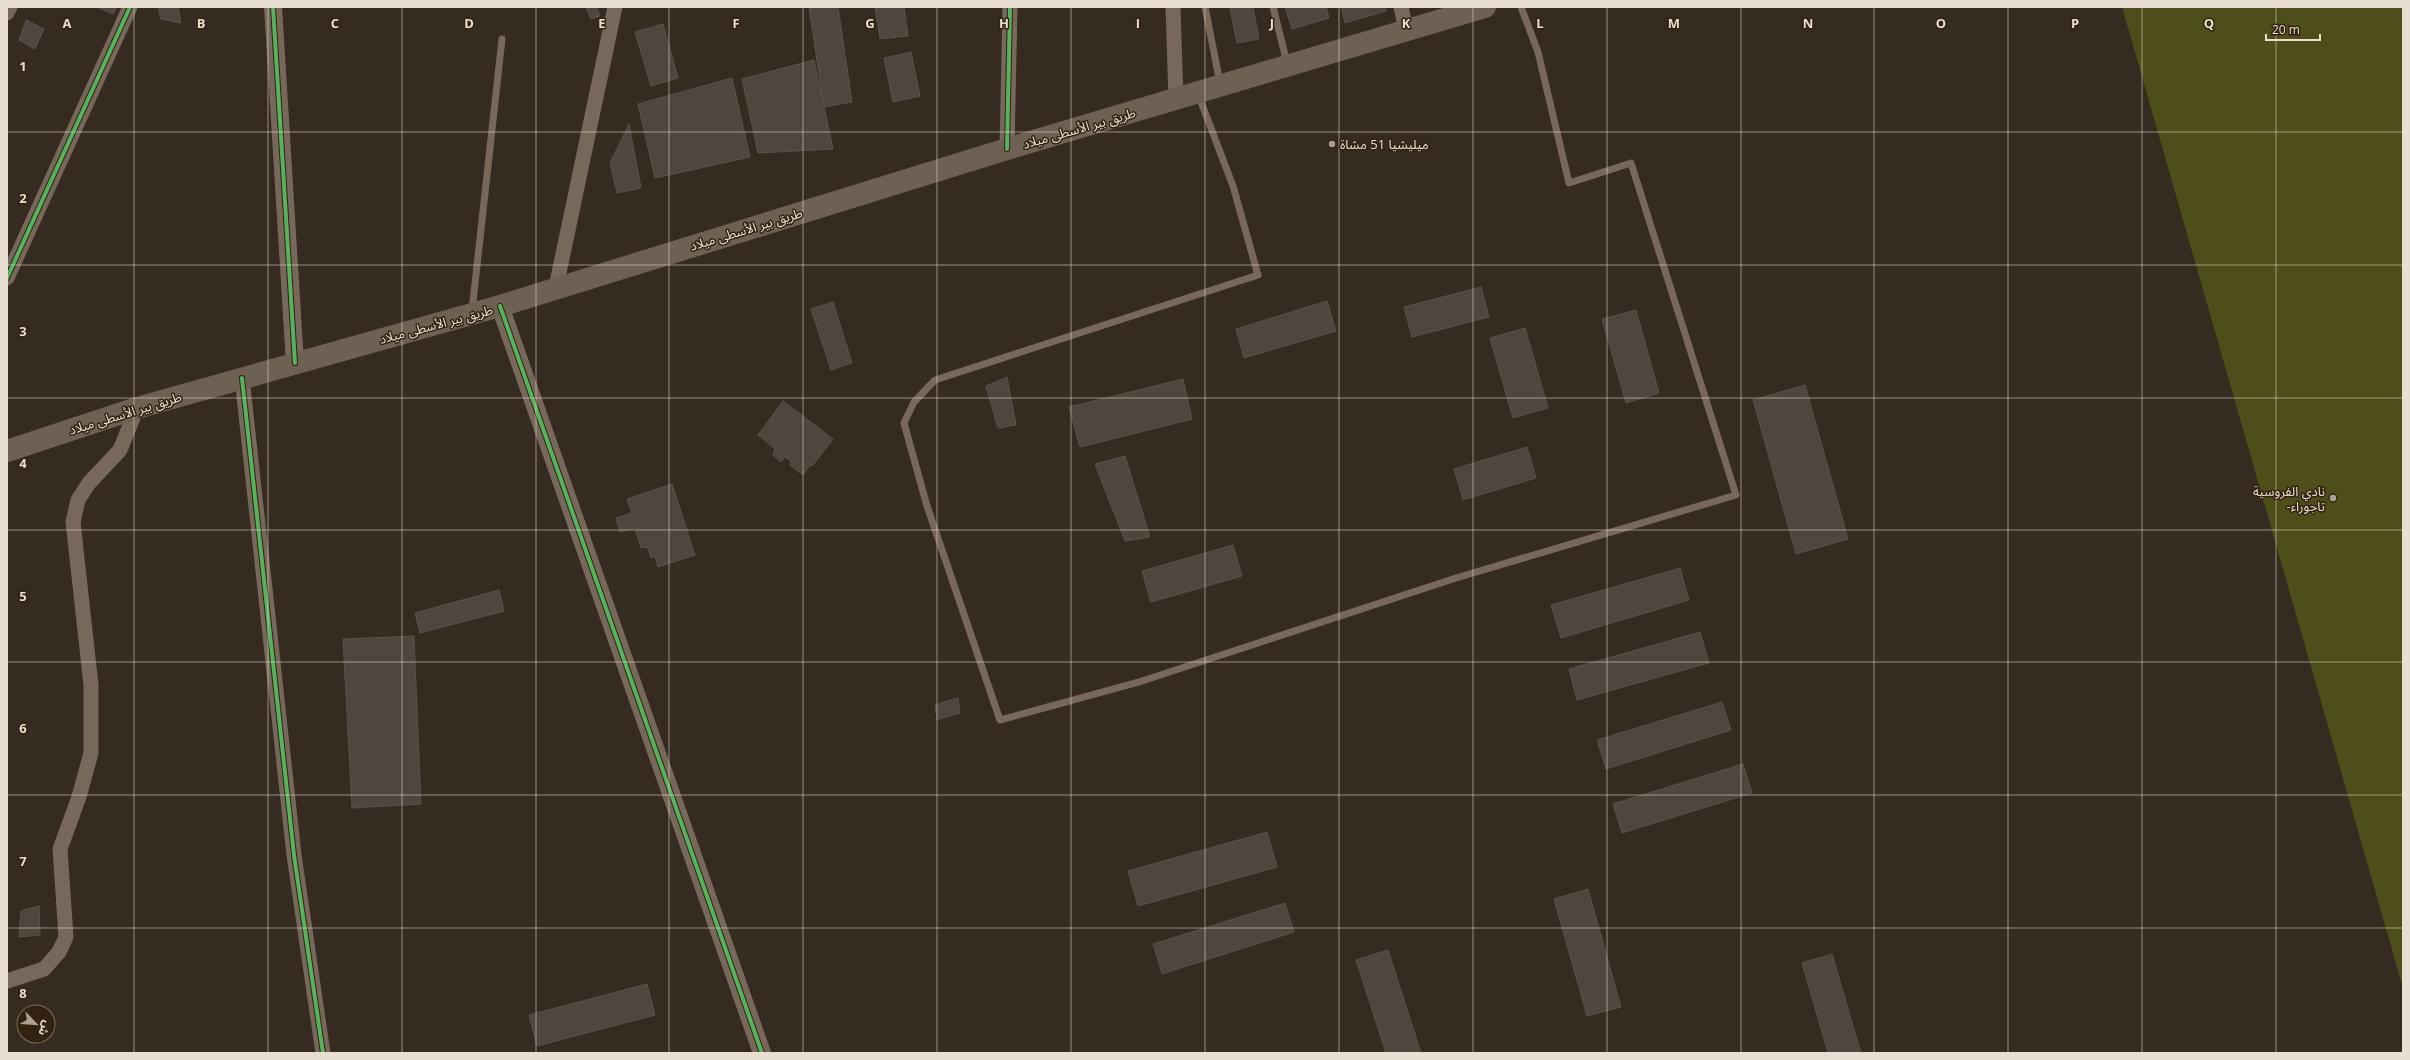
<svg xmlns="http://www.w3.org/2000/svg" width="2410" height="1060" viewBox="0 0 2410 1060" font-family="'Open Sans','Noto Sans Arabic',sans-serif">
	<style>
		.pitch { fill: #4e4e1b }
		.building { fill: #4f473f; stroke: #5a5249 }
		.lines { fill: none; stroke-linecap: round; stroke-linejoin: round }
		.service { stroke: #78685c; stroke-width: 7 }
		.minor { stroke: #78685c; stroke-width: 15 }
		.tertiary { stroke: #78685c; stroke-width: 18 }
		.primary { stroke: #6f6054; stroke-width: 22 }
		.cycleway-casing { stroke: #33220f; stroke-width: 6 }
		.cycleway { stroke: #56b35d; stroke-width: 4 }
		.grid { fill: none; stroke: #e9ded2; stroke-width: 1; stroke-opacity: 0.55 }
		.poi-dot { fill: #aa9f94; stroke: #33220f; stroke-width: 1.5 }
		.labels { text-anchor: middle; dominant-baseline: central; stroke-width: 3; stroke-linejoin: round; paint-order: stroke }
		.street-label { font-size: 13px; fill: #e9ded2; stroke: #33220f }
		.poi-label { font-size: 13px; fill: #e9ded2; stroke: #33220f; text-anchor: start }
		.grid-label { font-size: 13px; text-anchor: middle; font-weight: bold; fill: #e9ded2; stroke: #33220f; stroke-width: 3; stroke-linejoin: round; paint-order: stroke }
	</style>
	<rect width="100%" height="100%" fill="#352b21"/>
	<path class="pitch" d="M2122 7H2403V988Z"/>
	<g class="building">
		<path d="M97 7H117L113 14Z"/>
		<path d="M158 7 178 8 181 23 161 19Z"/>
		<path d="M586 7H596L600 16 591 19Z"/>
		<path d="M809 7H838L852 102 824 107Z"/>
		<path d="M875 7H904L908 36 880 39Z"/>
		<path d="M1239 7H1253L1259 39 1237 43 1230 9Z"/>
		<path d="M1285 7H1326L1329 18 1292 29Z"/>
		<path d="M1341 7H1385L1386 11 1345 23Z"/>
		<path d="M26 20 44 29 35 49 19 40Z"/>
		<path d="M663 24 678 78 651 86 635 32Z"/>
		<path d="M911 52 920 96 893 102 884 58Z"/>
		<path d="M814 60 833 149 758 153 742 79Z"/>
		<path d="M732 78 750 157 655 178 638 104Z"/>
		<path d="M629 124 641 188 617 193 610 163Z"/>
		<path d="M1481 287 1489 317 1412 337 1404 307Z"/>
		<path d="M1327 301 1336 331 1244 358 1236 329Z"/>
		<path d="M833 302 852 363 831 370 811 309Z"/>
		<path d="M1636 310 1659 393 1626 403 1602 319Z"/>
		<path d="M1525 328 1548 408 1513 418 1490 338Z"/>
		<path d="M1007 377 1016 425 998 428 986 386Z"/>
		<path d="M1183 379 1192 419 1080 447 1069 407Z"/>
		<path d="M1805 385 1848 539 1796 554 1753 400Z"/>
		<path d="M783 401 833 439 812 466 810 465 803 475 790 465 792 462 785 457 781 462 773 455 775 449 758 435Z"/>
		<path d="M1527 447 1536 478 1463 500 1454 469Z"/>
		<path d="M1125 456 1150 537 1125 541 1095 464Z"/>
		<path d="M672 484 695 555 658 567 655 557 651 558 647 547 641 548 635 528 620 532 616 518 632 513 627 499Z"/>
		<path d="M1233 545 1242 576 1151 602 1142 571Z"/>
		<path d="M1680 568 1689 600 1561 638 1551 605Z"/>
		<path d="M499 590 504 611 420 633 415 613Z"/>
		<path d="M1700 632 1709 663 1577 700 1569 669Z"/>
		<path d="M414 636 421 804 352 808 343 639Z"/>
		<path d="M958 698 960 713 937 720 935 705Z"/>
		<path d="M1722 702 1731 730 1606 769 1597 740Z"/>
		<path d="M1743 764 1752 793 1622 833 1613 804Z"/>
		<path d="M1267 832 1277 867 1138 906 1128 871Z"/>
		<path d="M1588 889 1621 1007 1587 1016 1554 899Z"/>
		<path d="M1285 903 1294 932 1162 974 1153 944Z"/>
		<path d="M39 906 40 935 19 937 21 911Z"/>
		<path d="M1388 950 1421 1053H1386L1356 960Z"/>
		<path d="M1832 954 1861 1053H1828L1802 963Z"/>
		<path d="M647 984 655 1015 537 1046 529 1015Z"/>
	</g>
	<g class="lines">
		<g class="service">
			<path d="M1205 7 1220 83"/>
			<path d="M1273 7 1287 63"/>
			<path d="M1198 94 1233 186 1258 275 935 380 914 402 904 423 927 506 1000 720 1142 681 1456 578 1736 495 1631 163 1569 183 1538 52 1521 7"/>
			<path d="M472 311 502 39"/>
		</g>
		<g class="minor">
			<path d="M1173 7 1176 100"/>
			<path d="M1401 7 1406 30"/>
			<path d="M7 13 10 7"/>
			<path d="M1007 149 1010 7"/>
			<path d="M7 278 130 7"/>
			<path d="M556 287 615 7"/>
			<path d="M242 378 294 855 323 1053"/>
			<path d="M7 981 44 969 59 952 66 937 60 849 79 797 91 753V685L73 522 78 500 89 483 120 450 137 408"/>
		</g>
		<g class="tertiary">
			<path d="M273 7 295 363"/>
			<path d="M500 306 762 1053"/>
		</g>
		<path class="primary" d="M7 451 137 408 500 306 1007 149 1485 7"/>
		<g class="cycleway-casing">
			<g id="cycleway">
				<path d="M273 7 295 363"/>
				<path d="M1007 149 1010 7"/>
				<path d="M7 278 130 7"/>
				<path d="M500 306 762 1053"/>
				<path d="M242 378 294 855 323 1053"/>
			</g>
		</g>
		<use href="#cycleway" class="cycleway"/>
	</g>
	<path class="grid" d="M134 7V1053M268 7V1053M402 7V1053M536 7V1053M669 7V1053M803 7V1053M937 7V1053M1071 7V1053M1205 7V1053M1339 7V1053M1473 7V1053M1607 7V1053M1741 7V1053M1874 7V1053M2008 7V1053M2142 7V1053M2276 7V1053M7 132H2403M7 265H2403M7 398H2403M7 530H2403M7 662H2403M7 795H2403M7 928H2403"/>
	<g class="poi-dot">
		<circle cx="1332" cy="144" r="4"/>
		<circle cx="2333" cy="498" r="4"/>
	</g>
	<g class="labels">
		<g class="street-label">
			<text transform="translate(1079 128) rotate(-16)">طريق بير الأسطى ميلاد</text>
			<text transform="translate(746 229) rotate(-17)">طريق بير الأسطى ميلاد</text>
			<text transform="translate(436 324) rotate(-15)">طريق بير الأسطى ميلاد</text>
			<text transform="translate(125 413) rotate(-17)">طريق بير الأسطى ميلاد</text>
		</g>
		<g class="poi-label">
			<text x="1340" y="144">ميليشيا 51 مشاة</text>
			<text x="2325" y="491" text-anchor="end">نادي الفروسية<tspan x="2325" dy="15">-تاجوراء</tspan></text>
		</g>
	</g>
	<g class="grid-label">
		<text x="67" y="28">A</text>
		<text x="201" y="28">B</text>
		<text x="335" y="28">C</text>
		<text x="469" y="28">D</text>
		<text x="602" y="28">E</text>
		<text x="736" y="28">F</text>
		<text x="870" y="28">G</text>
		<text x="1004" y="28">H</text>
		<text x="1138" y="28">I</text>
		<text x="1272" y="28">J</text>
		<text x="1406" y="28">K</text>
		<text x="1540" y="28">L</text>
		<text x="1674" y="28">M</text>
		<text x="1808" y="28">N</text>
		<text x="1941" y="28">O</text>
		<text x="2075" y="28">P</text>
		<text x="2209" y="28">Q</text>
		<text x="23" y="71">1</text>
		<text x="23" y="203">2</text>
		<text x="23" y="336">3</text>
		<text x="23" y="468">4</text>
		<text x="23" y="601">5</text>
		<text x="23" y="733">6</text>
		<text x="23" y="866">7</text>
		<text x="23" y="998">8</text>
	</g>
	<rect width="2410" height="1060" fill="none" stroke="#e9ded2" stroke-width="16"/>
	<g transform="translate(36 1024) rotate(115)"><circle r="19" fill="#33220f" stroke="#7c6d5d"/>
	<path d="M0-3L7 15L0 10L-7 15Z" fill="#aa9f94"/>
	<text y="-6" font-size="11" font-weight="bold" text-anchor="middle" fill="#e9ded2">ش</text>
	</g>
	<path d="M2266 34v6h54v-6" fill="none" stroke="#e9ded2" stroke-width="2"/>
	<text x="2272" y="34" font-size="12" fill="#e9ded2" stroke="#33220f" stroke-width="3" paint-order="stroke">20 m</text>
</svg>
